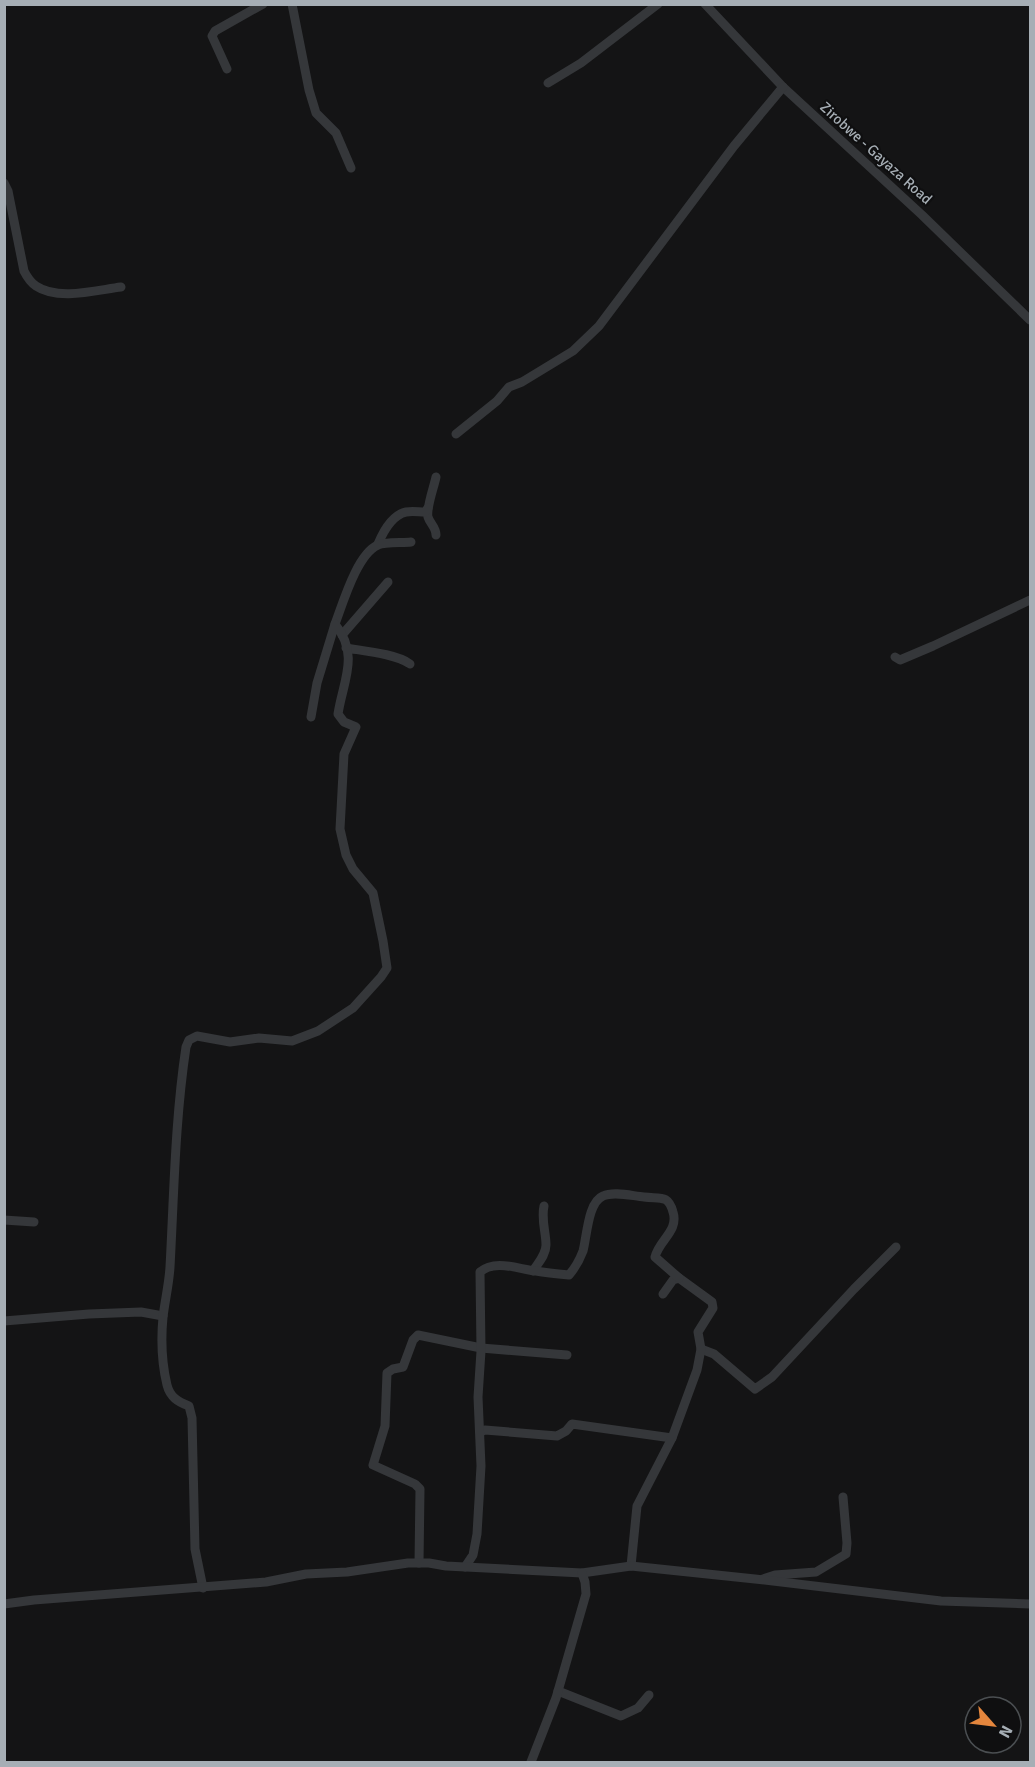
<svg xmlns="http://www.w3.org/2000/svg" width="1035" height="1767" viewBox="0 0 1035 1767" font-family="Signika,sans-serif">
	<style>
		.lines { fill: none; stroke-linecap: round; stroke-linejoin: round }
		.minor { stroke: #35373a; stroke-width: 9 }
		.labels { text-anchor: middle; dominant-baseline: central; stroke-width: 4.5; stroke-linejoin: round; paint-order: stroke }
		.street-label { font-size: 15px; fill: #a6aeb5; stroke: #0f0f10 }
	</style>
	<rect width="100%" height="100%" fill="#141415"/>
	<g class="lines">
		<g class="minor">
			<path d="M292 4 309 90 316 113 336 133 351 168"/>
			<path d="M705 4 783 87 922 215 1030 320"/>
			<path d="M227 69 212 36 215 31 263 4"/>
			<path d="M548 83 581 63 658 4"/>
			<path d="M4 183 8 191 24 271C27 277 30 282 36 286 58 301 97 290 121 287"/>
			<path d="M456 434 497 401 509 387 522 382 573 351 599 326 734 146 783 87"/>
			<path d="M436 477C434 487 426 508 428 517 430 524 436 527 436 535"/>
			<path d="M378 544C383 532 392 515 406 512 412 511 419 512 425 512L428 508"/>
			<path d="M335 624C343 603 357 554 378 545 384 542 403 543 411 542"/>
			<path d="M342 635 388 582"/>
			<path d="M346 648C364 651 397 654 410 664"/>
			<path d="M895 657 900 660 933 646 1030 600"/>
			<path d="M4 1220 34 1222"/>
			<path d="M533 1271C538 1263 546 1255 546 1245 546 1232 541 1220 544 1206"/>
			<path d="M4 1321 89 1314 141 1312 163 1316"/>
			<path d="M701 1349 714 1354 755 1389 772 1377 854 1289 896 1247"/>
			<path d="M480 1432 485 1430 557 1436 566 1431 572 1424 672 1438"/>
			<path d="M419 1563 420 1489 415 1484 373 1465 385 1426 387 1373 393 1369 403 1367 413 1340 418 1335 481 1348 567 1355"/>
			<path d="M631 1566 637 1506 672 1438 697 1370 701 1349 698 1332 713 1308 712 1302 679 1278 673 1280 663 1294"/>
			<path d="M465 1567 473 1555 477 1534 481 1466 478 1397 481 1351 480 1272C495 1259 518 1269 536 1271 547 1273 558 1274 569 1275 575 1268 580 1259 583 1251 587 1236 588 1202 603 1196 614 1191 632 1196 644 1197 660 1199 668 1194 673 1212 679 1231 659 1240 655 1257L679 1278"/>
			<path d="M763 1579 775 1575 816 1572 846 1554 847 1543 843 1497"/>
			<path d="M203 1588 195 1549 192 1418 189 1406C178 1402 170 1397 167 1385 162 1364 161 1338 163 1317 165 1300 169 1284 170 1267 174 1193 175 1120 186 1047L189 1040 197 1036 230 1042 259 1038 292 1041 318 1031 353 1008 381 977 387 968 383 941 373 893 353 869 346 855 340 829 344 754 356 727 344 722 338 714C343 681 360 655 335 624L317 683 311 717"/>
			<path d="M4 1604 34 1600 266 1582 306 1574 347 1572 408 1563H429L446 1566 582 1573 631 1566 755 1579 941 1601 1030 1604"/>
			<path d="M558 1691 621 1716 638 1708 649 1695"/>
			<path d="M531 1762 556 1698 586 1594 585 1582 582 1573"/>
		</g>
	</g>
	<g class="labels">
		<g class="street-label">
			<text transform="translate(876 153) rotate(42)">Zirobwe - Gayaza Road</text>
		</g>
	</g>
	<rect width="1035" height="1767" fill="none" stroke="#a6aeb5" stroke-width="12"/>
	<g transform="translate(993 1725) rotate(118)"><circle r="28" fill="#0f0f10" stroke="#4b4f52" stroke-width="1.5"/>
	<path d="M0-4.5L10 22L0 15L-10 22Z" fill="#e4863d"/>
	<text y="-9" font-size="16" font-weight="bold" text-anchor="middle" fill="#a6aeb5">N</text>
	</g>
</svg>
